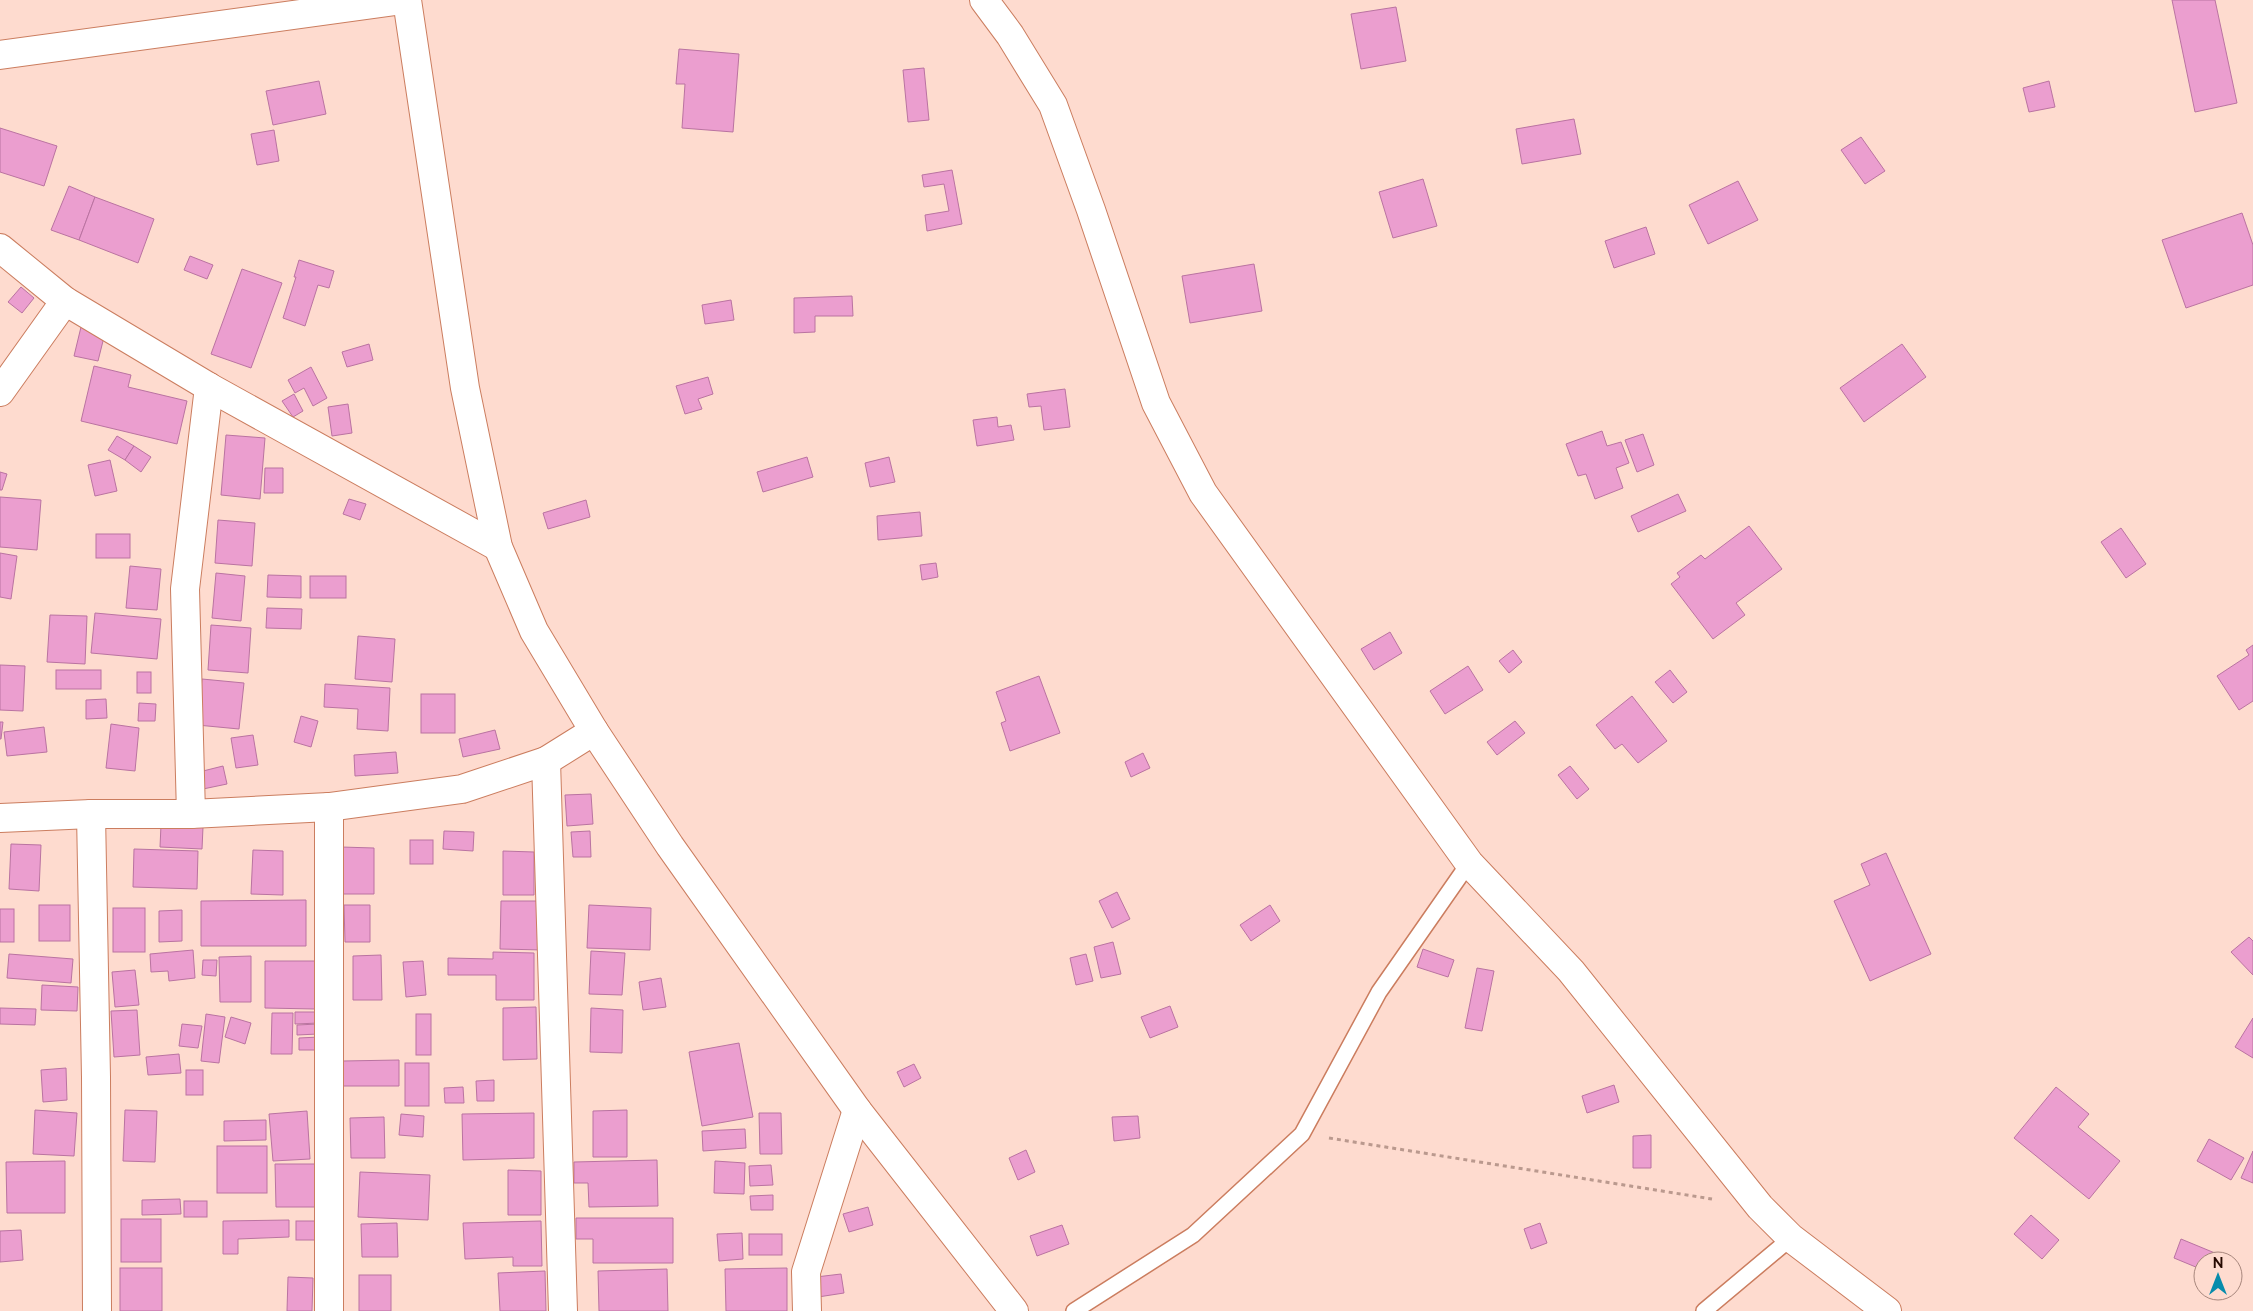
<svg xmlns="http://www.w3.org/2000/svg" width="2253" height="1311" viewBox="0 0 2253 1311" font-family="Raleway,sans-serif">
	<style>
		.building { fill: #eb9ecf; stroke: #ba73a1 }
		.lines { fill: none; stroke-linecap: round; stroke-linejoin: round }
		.service-casing { stroke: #cb7d5f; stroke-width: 18 }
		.minor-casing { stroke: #cb7d5f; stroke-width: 30 }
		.secondary-casing { stroke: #cb7d5f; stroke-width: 30 }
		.path { stroke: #ba998e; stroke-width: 3; stroke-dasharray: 4 4; stroke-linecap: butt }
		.service { stroke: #fff; stroke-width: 15 }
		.minor { stroke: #fff; stroke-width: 28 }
		.secondary { stroke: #fff; stroke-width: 28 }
	</style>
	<rect width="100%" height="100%" fill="#fedbcf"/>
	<g class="building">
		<path d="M2172 0H2215L2237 103 2195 112Z"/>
		<path d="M1396 7 1406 61 1361 69 1351 14Z"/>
		<path d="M679 49 739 54 733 132 682 128 685 84H676Z"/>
		<path d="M924 68 929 120 908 122 903 70Z"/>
		<path d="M319 81 326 114 273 125 266 91Z"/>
		<path d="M2049 81 2055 107 2029 112 2023 88Z"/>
		<path d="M1574 119 1581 154 1522 164 1516 129Z"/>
		<path d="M0 128 57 146 44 186 0 172Z"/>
		<path d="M274 130 279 161 257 165 251 134Z"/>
		<path d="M1861 137 1885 171 1865 184 1841 150Z"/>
		<path d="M952 170 962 224 927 231 925 215 949 211 944 184 924 187 922 175Z"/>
		<path d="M1423 179 1437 226 1393 238 1379 192Z"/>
		<path d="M1738 181 1758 220 1708 244 1689 205Z"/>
		<path d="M69 186 95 197 79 240 51 230Z"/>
		<path d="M95 197 154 219 138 263 79 240Z"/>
		<path d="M2242 213 2253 245V285L2186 308 2162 240Z"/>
		<path d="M1646 227 1655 254 1614 268 1605 241Z"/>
		<path d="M190 256 213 265 207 279 184 270Z"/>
		<path d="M299 260 334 271 329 288 318 285 305 326 283 318 296 277H294Z"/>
		<path d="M1254 264 1262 311 1190 323 1182 276Z"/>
		<path d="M242 269 282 283 251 368 211 354Z"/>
		<path d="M21 287 34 298 22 313 8 302Z"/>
		<path d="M852 296 853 316H815V332L794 333V298Z"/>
		<path d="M731 300 734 320 705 324 702 305Z"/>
		<path d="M81 327 105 333 98 361 74 356Z"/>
		<path d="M369 344 373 360 347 367 342 352Z"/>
		<path d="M1902 344 1926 377 1864 422 1840 388Z"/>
		<path d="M94 366 131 375 128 387 187 401 177 444 81 421Z"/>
		<path d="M311 367 327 398 313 406 304 388 295 393 288 380Z"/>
		<path d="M708 377 713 394 698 399 702 409 685 414 676 386Z"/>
		<path d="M1065 389 1070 427 1044 430 1041 406 1029 407 1027 394Z"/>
		<path d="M294 394 303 411 293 417 282 401Z"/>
		<path d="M348 404 352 433 332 436 328 407Z"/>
		<path d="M997 417 998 427 1011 425 1014 440 977 446 973 420Z"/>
		<path d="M1602 431 1607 446 1621 442 1629 463 1616 468 1623 488 1595 499 1586 474 1578 476 1566 444Z"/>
		<path d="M1643 434 1654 465 1637 472 1625 440Z"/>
		<path d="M226 435 265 438 260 499 221 495Z"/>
		<path d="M117 436 134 446 125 460 108 450Z"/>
		<path d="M134 446 151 457 141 472 125 460Z"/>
		<path d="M807 457 813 477 763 492 757 472Z"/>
		<path d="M889 457 895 482 870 487 865 463Z"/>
		<path d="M110 460 117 491 95 496 88 465Z"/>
		<path d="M265 468H283V493H264Z"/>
		<path d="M0 472 7 474 2 490H0Z"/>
		<path d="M1678 494 1686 511 1638 532 1631 516Z"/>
		<path d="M0 497 41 500 37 550 0 547Z"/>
		<path d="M349 499 366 504 360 520 343 514Z"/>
		<path d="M586 500 590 517 548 529 543 513Z"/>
		<path d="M920 512 922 536 878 540 877 516Z"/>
		<path d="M218 520 255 523 252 566 215 563Z"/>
		<path d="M1749 526 1782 569 1736 603 1745 615 1713 639 1671 584 1680 577 1677 573 1701 555 1705 559Z"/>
		<path d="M2121 528 2146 564 2126 578 2101 542Z"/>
		<rect x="96" y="534" width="34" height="24"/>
		<path d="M0 553 17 556 11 599 0 597Z"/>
		<path d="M936 563 938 577 922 580 920 565Z"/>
		<path d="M130 566 161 569 157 610 126 608Z"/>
		<path d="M216 573 245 576 241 621 212 618Z"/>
		<path d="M268 575 301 576V598L267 597Z"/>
		<rect x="310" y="576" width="36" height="22"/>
		<path d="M267 608 302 609 301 629 266 628Z"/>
		<path d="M95 613 161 619 157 659 91 653Z"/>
		<path d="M50 615 87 616 85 664 47 662Z"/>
		<path d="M211 625 251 628 248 673 208 670Z"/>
		<path d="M1390 632 1402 653 1374 670 1361 649Z"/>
		<path d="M358 636 395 639 392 682 355 679Z"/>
		<path d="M2253 645V701L2239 710 2217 676 2249 655 2246 650Z"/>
		<path d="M1513 650 1522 662 1509 673 1499 661Z"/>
		<path d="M0 665 25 666 23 711 0 710Z"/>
		<path d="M1468 666 1483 690 1445 714 1430 691Z"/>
		<rect x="56" y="670" width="45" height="19"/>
		<path d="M1670 670 1687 692 1673 703 1655 682Z"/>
		<rect x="137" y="672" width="14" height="21"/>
		<path d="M1039 676 1060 733 1010 751 1001 723 1006 721 996 692Z"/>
		<path d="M202 679 244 683 239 729 197 725Z"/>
		<path d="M325 684 390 688 388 731 357 729 358 709 324 707Z"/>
		<rect x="421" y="694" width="34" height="39"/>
		<path d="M1632 696 1667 741 1638 763 1622 744 1615 749 1596 725Z"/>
		<path d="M106 699 107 718 86 719V700Z"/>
		<path d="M139 703 156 704 155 721H138Z"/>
		<path d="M301 716 318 721 311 747 294 742Z"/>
		<path d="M1515 721 1525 733 1497 755 1487 742Z"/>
		<path d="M0 722H3L1 739H0Z"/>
		<path d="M111 724 139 728 135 771 106 768Z"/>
		<path d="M44 727 47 752 7 756 4 732Z"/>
		<path d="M495 730 500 749 463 757 459 739Z"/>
		<path d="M253 735 258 765 236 768 231 738Z"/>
		<path d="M396 752 398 773 355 776 354 755Z"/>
		<path d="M1143 753 1150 768 1131 777 1125 762Z"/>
		<path d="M223 766 227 784 203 789 199 772Z"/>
		<path d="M1570 766 1589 789 1577 799 1558 775Z"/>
		<path d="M591 794 593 824 567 826 565 795Z"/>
		<path d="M161 825 203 827 202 849 160 847Z"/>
		<path d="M444 831 474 832 473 851 443 849Z"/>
		<path d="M590 831 591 857H573L571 832Z"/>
		<rect x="410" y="840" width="23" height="24"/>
		<path d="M11 844 41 845 39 891 9 889Z"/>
		<path d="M341 847 374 848V894H341Z"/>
		<path d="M134 849 198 851 197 889 133 887Z"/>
		<path d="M253 850 283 851V895L251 894Z"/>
		<path d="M503 851 534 852V895H503Z"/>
		<path d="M1886 853 1931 954 1870 981 1834 901 1870 885 1861 864Z"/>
		<path d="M1117 892 1130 919 1112 928 1099 901Z"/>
		<path d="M306 900V946H201V901Z"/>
		<path d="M501 901H543V950L500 949Z"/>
		<rect x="39" y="905" width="31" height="36"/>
		<path d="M344 905H370V942H345Z"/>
		<path d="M589 905 651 908 650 950 587 948Z"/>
		<path d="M1270 905 1280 921 1251 941 1240 925Z"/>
		<rect x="113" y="908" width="32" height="44"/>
		<rect x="0" y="909" width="14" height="33"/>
		<path d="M182 910V941L159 942V911Z"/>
		<path d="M2249 937 2253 941V975L2231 952Z"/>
		<path d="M1113 942 1121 974 1101 978 1094 947Z"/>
		<path d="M1423 949 1454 960 1448 977 1417 967Z"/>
		<path d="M193 950 195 978 169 981 168 971 151 972 150 954Z"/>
		<path d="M591 951 625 953 622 995 589 994Z"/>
		<path d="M493 952 534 953V1000H496V975H448V958L493 959Z"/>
		<path d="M9 954 73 959 71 983 7 978Z"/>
		<path d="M1086 954 1093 981 1076 985 1070 958Z"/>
		<path d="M381 955 382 1000H353V956Z"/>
		<path d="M251 956V1002H220L219 957Z"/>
		<path d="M203 960H217L216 976 202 975Z"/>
		<path d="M265 961H316L315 1009 265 1008Z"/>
		<path d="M423 961 426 995 406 997 403 962Z"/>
		<path d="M1477 968 1494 971 1482 1031 1465 1028Z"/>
		<path d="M135 970 139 1005 115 1007 112 972Z"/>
		<path d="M661 978 666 1007 643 1010 639 982Z"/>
		<path d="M42 985 78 987 77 1011 41 1010Z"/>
		<path d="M1170 1006 1178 1027 1150 1038 1141 1017Z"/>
		<path d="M536 1007 537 1059 503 1060V1008Z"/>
		<path d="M0 1008 36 1009 35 1025 0 1024Z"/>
		<path d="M591 1008 623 1010 622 1053 590 1052Z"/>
		<path d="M137 1010 140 1055 114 1057 111 1011Z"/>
		<path d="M295 1012H318L319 1023 295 1024Z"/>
		<path d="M272 1013H293L292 1054H271Z"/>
		<path d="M206 1014 225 1017 219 1063 201 1061Z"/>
		<rect x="416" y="1014" width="15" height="41"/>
		<path d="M231 1017 251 1023 245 1044 225 1037Z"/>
		<path d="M2253 1018V1058L2235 1047Z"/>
		<path d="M182 1024 202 1026 198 1048 179 1046Z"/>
		<path d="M318 1024V1034L297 1035V1025Z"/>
		<path d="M319 1037V1050H299V1038Z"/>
		<path d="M739 1043 753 1117 702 1126 689 1052Z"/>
		<path d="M179 1054 181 1073 148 1075 146 1057Z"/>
		<path d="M399 1060V1086H343V1061Z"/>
		<rect x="405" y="1063" width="24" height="43"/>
		<path d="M914 1064 921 1078 904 1087 897 1072Z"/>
		<path d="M66 1068 67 1100 43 1102 41 1070Z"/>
		<rect x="186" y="1070" width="17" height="25"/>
		<path d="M494 1080V1101H477L476 1081Z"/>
		<path d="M1614 1085 1619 1102 1587 1113 1582 1096Z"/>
		<path d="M463 1087 464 1103H445L444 1088Z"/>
		<path d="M2056 1087 2089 1114 2078 1127 2120 1161 2089 1199 2014 1138Z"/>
		<path d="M35 1110 77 1113 74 1156 33 1154Z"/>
		<path d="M125 1110 157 1111 155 1162 123 1161Z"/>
		<path d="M627 1110V1157H593V1111Z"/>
		<path d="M307 1111 310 1159 273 1161 269 1114Z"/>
		<path d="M534 1113V1158L463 1160 462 1114Z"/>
		<path d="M759 1113H781L782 1154H760Z"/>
		<path d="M401 1114 424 1116 423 1137 399 1135Z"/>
		<path d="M1138 1116 1140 1138 1114 1141 1112 1117Z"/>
		<path d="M384 1117 385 1158H351L350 1118Z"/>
		<path d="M266 1120V1140L224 1141V1121Z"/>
		<path d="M745 1129 746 1148 703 1151 702 1131Z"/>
		<path d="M1651 1135V1168H1633V1136Z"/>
		<path d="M2209 1139 2244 1158 2231 1180 2197 1161Z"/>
		<rect x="217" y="1146" width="50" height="47"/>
		<path d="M1026 1150 1035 1172 1018 1180 1009 1158Z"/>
		<path d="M2253 1151V1183L2241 1178Z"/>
		<path d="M657 1160 658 1206 589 1207 588 1183H574V1162Z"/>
		<path d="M65 1161V1213H7L6 1162Z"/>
		<path d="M715 1161 745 1163 744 1194 714 1193Z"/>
		<path d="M275 1164H317L318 1207H276Z"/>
		<path d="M771 1165 773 1185 750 1186 749 1166Z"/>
		<path d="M508 1170 541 1171V1215H508Z"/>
		<path d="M360 1172 430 1175 428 1220 358 1217Z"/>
		<path d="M773 1195V1210H751L750 1196Z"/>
		<path d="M180 1199 181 1214 142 1215V1200Z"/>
		<rect x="184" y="1201" width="23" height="16"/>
		<path d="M868 1207 873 1225 849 1232 843 1214Z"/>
		<path d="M2031 1215 2059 1240 2042 1259 2014 1234Z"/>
		<path d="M576 1218H673V1263H593V1239H576Z"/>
		<rect x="121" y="1219" width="40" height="43"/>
		<path d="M289 1220V1237L238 1239V1254H223V1221Z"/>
		<rect x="296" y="1221" width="19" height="19"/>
		<path d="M541 1221 542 1266H513V1257L465 1259 463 1223Z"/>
		<path d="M397 1223 398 1257H362L361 1224Z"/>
		<path d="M1540 1223 1547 1243 1531 1249 1524 1229Z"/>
		<path d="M1062 1225 1069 1244 1037 1256 1030 1236Z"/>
		<path d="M21 1230 23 1260 0 1262V1231Z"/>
		<path d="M742 1233 743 1259 719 1261 717 1234Z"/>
		<rect x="749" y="1234" width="33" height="21"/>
		<path d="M2181 1239 2227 1258 2226 1261H2203V1270L2174 1258Z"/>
		<rect x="120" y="1268" width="42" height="43"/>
		<path d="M787 1268V1311H726L725 1269Z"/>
		<path d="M667 1269 668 1311H599L598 1271Z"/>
		<path d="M545 1271 546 1311H500L498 1273Z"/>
		<path d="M841 1274 844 1293 818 1297 816 1277Z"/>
		<rect x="359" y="1275" width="32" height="36"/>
		<path d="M288 1277 313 1278 312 1311H287Z"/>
	</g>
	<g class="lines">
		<g class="service-casing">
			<g id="service">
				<path d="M1074 1311 1193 1235 1302 1134 1379 992 1469 863"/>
				<path d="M1704 1311 1791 1238"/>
			</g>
		</g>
		<g class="minor-casing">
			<g id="minor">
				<path d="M984 0 1010 35 1053 105 1091 210 1156 403 1203 493 1469 863 1571 971 1760 1207 1791 1238 1887 1311"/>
				<path d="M0 248 65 301 209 387 498 547"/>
				<path d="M0 392 65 301"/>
				<path d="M546 761 563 1311"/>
				<path d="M329 807V1311"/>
				<path d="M91 814 96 1077 97 1311"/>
				<path d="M191 814 185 589 209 387"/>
				<path d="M0 818 91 814H191L329 807 462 789 546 761 594 731"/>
				<path d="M807 1311 806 1272 857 1110"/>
			</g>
		</g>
		<g class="secondary-casing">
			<g id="secondary">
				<path d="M407 0 465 388 498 547 534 631 594 731 670 846 857 1110 1014 1311"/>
				<path d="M0 55 403 0"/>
			</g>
		</g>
		<path class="path" d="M1329 1138 1712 1199"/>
		<use href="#service" class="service"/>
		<use href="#minor" class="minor"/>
		<use href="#secondary" class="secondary"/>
	</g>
	<g transform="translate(2218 1276)"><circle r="24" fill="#fedbcf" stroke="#a8877d"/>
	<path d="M0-4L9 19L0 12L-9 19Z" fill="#078cac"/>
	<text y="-8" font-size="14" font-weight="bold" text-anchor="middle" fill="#260901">N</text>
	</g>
</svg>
